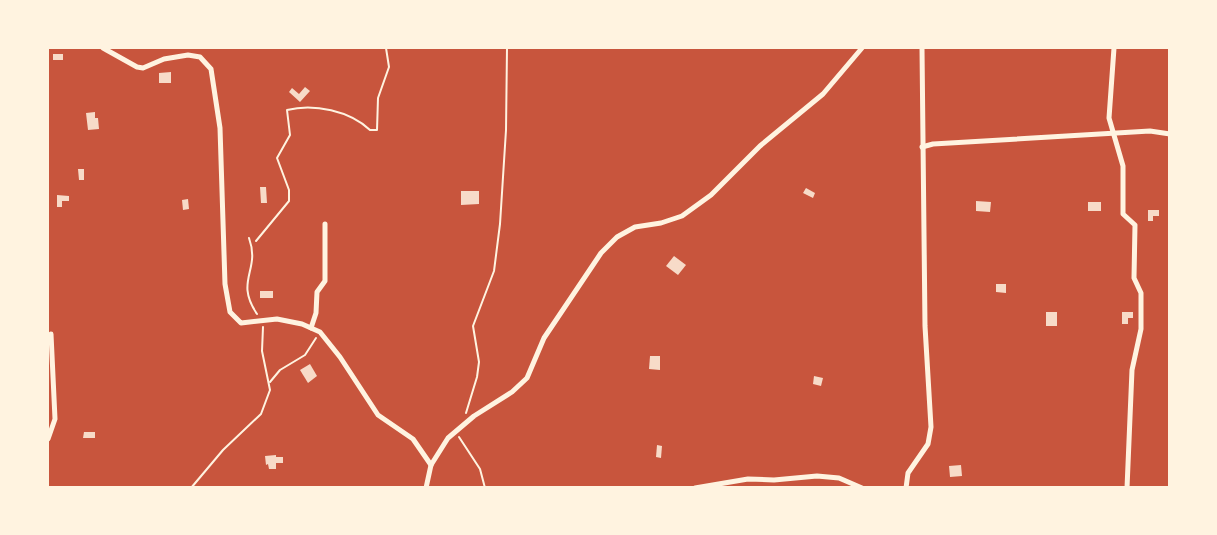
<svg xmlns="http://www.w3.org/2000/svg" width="1217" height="535" viewBox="0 0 1217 535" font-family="'Source Sans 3',sans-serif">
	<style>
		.building { fill: #f7dbc8 }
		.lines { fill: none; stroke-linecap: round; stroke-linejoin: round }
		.path { stroke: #fff3e0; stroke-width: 2 }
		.minor { stroke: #fff3e0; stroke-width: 5 }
	</style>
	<rect width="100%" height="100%" fill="#c8553d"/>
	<g class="building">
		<rect x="53" y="54" width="10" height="6"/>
		<path d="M171 72V83H159V73Z"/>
		<path d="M305 87 310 91 300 102 289 92 292 88 299 94Z"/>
		<path d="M95 112V118H98L99 129 88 130 86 113Z"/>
		<path d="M78 169H84V180H79Z"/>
		<path d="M260 187H266L267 203H261Z"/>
		<path d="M806 188 815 193 813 198 803 193Z"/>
		<path d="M461 191H479V204L461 205Z"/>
		<path d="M57 195 69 196V201H62V207H57Z"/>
		<path d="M188 199 189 209 183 210 182 200Z"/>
		<path d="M976 201 991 202 990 212 976 211Z"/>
		<rect x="1088" y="202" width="13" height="9"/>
		<path d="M1148 210H1159V216H1153V221H1148Z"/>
		<path d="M674 256 686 265 678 275 666 266Z"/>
		<path d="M996 284H1006V293L996 292Z"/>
		<rect x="260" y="291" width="13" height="7"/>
		<rect x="1046" y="312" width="11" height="14"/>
		<path d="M1122 312H1133V318H1128V324H1122Z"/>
		<path d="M650 356H660V370L649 369Z"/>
		<path d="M310 364 317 376 308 383 300 370Z"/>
		<path d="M814 376 823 378 821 386 813 384Z"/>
		<path d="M84 432H95V438H83Z"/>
		<path d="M657 445 662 446 661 458 656 457Z"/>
		<path d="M276 455V457H283V463H276V469H269L268 464 266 465 265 456Z"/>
		<path d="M961 465 962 476 950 477 949 466Z"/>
	</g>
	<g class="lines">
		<g class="path">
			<path d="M249 238C261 271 234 280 257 314"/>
			<path d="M256 241 289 201V190L277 158 290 135 287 110C314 103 350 111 370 130H377L378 98 389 67 386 48"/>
			<path d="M270 382 280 370 305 355 316 338"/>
			<path d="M466 413 477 377 479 362 473 326 494 271 500 224 506 130 507 48"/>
			<path d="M459 437 480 469 485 488"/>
			<path d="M191 488 223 450 261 414 270 390 262 351 263 327"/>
		</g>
		<g class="minor">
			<path d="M103 48 137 67 143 68 164 59 188 55 200 57 211 69 220 128 225 284 230 312 241 323 277 319 302 324 320 332 340 357 378 415 413 439 431 465"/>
			<path d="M1114 48 1109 118 1123 166V214L1135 225 1134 278 1141 293V329L1132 370 1127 488"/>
			<path d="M922 147 933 144 1150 131 1170 134"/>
			<path d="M311 328 316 313 317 292 325 281V224"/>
			<path d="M48 439 55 419 51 334"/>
			<path d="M426 488 431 465 448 438 474 416 512 392 527 378 544 338 601 253 617 237 635 227 661 223 682 216 711 195 760 146 823 94 862 48"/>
			<path d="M695 488 748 479 774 480 817 476 839 478 862 488"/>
			<path d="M906 488 908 473 928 444 931 427 925 326 922 48"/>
		</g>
	</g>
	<rect width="1217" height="535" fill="none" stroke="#fff3e0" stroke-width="98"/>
</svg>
